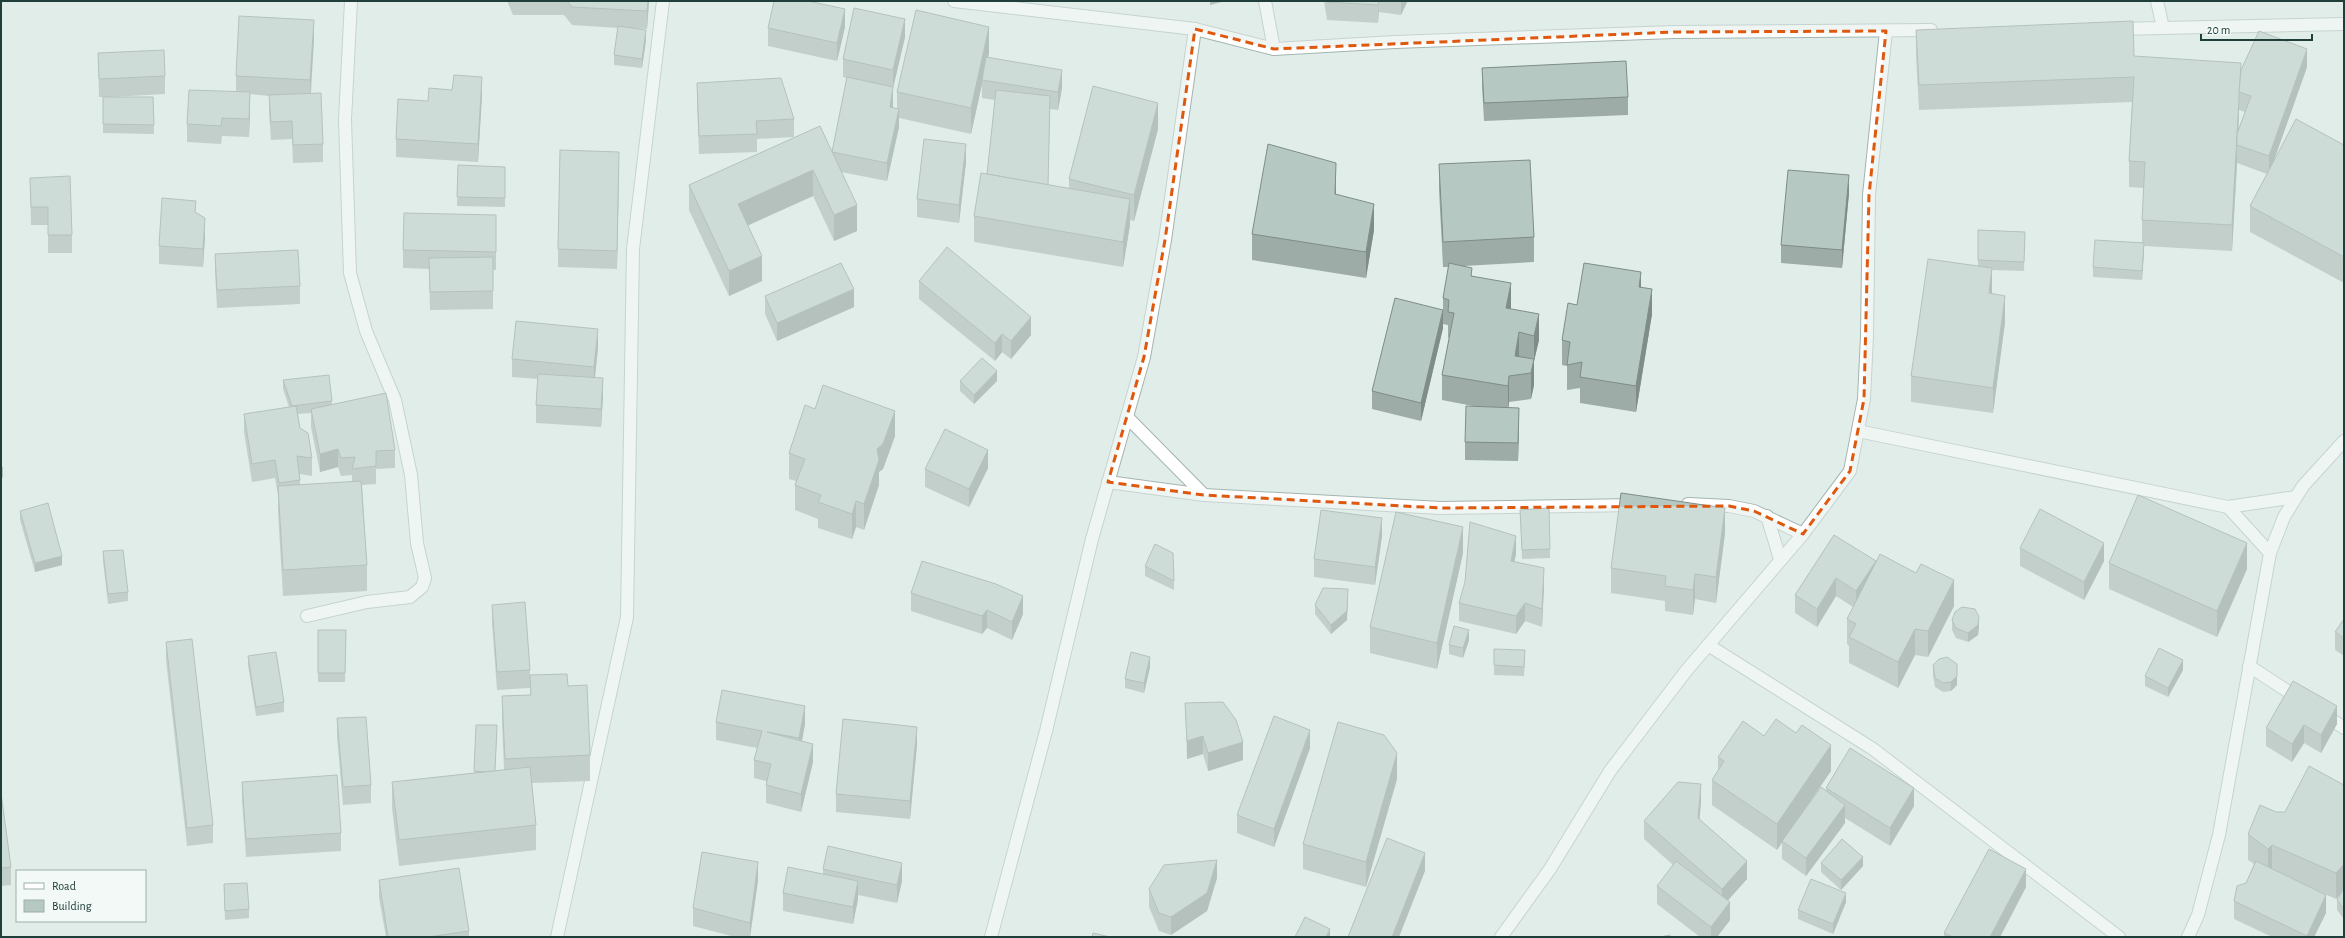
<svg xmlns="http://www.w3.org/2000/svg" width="2345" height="938" viewBox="0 0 2345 938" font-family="'Alegreya Sans',sans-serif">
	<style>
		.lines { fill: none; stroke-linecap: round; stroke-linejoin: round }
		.street-casing { stroke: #a3b5b1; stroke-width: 14 }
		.street { stroke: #fff; stroke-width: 12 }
		.wall { fill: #9daca7; fill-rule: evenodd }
		.shaded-wall { fill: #7f8c88 }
		.building { fill: #b6c8c2; stroke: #7f8c88 }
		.marked { fill: none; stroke: #de580e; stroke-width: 3; stroke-dasharray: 8 5; stroke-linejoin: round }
	</style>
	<rect width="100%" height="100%" fill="#e1ede9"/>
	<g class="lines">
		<g class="street-casing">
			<g id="street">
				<path d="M954 1 1195 29 1274 49 1395 42 1674 32 1931 30"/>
				<path d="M1265 1 1274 49"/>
				<path d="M2157 1 2163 28"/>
				<path d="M2117 29 2344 24"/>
				<path d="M1127 417 1204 495"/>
				<path d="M1858 431 2228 507 2296 497"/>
				<path d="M1108 482 1204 495 1441 508 1636 505"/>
				<path d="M1688 504 1729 506 1754 511 1803 534"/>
				<path d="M2228 507 2270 553"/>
				<path d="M1767 516 1780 559"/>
				<path d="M307 616 367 602 410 597 422 587 425 578 417 543 411 475 395 400 366 331 350 273 345 120 351 1"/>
				<path d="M1708 645 1873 749 2119 937"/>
				<path d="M2249 666 2301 700"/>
				<path d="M2323 714 2344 728"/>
				<path d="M557 937 627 617 633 249 663 1"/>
				<path d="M991 937 1046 731 1092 539 1144 357 1165 240 1195 29"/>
				<path d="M1501 937 1550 869 1610 771 1686 671 1803 534 1850 471 1864 399 1867 336 1869 195 1886 31"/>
				<path d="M2188 937 2198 915 2219 835 2270 553 2284 517 2303 486 2344 441"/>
			</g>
		</g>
		<use href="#street" class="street"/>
	</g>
	<g class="wall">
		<path d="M507 1H649L647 29 632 28 646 40 642 68 614 65V55L618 28 572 25 564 15H513Z"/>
		<path d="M1324 1H1407V2L1401 15 1379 12 1378 23 1327 20Z"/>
		<path d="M845 27 837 61 768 46V28Z"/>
		<path d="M1916 30 2134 56 2241 70 2307 67 2273 163 2344 145V283L2250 232V206L2267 174 2237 163 2232 251 2144 246 2142 280 2093 277V267L2142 242V220L2144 188 2129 187V161L2132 102 1919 110 1916 55ZM2239 110 2245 112 2238 130Z"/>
		<path d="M905 37 893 88V108H897V92L989 53 988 57 1062 88 1058 110 1050 109 1048 185 1069 189V179L1158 129 1134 221 1130 220V225L1123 267 974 242V216L987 174 995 100 982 98V84L971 134 899 118V127L887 181 841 172 857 231 834 241 813 196 748 225 762 281 729 296 689 210V185L832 151 847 78 843 77V59Z"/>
		<path d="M314 38 311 94 323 144V162L293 163 292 139 271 140 269 113V96L250 94V110L249 137 222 136 221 144 187 142V124L236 92V76Z"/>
		<path d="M98 53 165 76V94L111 97H153L154 134 103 133V97H99Z"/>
		<path d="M1482 68 1628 97V115L1484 121 1482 86Z"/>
		<path d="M697 83 794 119V137L757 139V152L699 154 697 101Z"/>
		<path d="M482 95 478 162 396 157V139L428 101Z"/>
		<path d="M966 162 959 223 917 217V199Z"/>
		<path d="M1439 164 1534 237V262L1464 266 1472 276 1511 309 1539 340 1534 361V385L1531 399 1509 402 1508 408 1519 426 1518 461 1465 460V442L1478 407 1442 400V375L1449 338 1448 337V325L1443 324V328L1421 421 1372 409V391L1443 310V298L1449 267H1443L1439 190Z"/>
		<path d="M458 165 505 167V207L457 206Z"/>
		<path d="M619 170 617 269 558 267V249Z"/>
		<path d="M30 178 72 235V253H48V225H31Z"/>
		<path d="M1336 189V194L1374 230 1366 278 1252 260V234Z"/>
		<path d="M1849 193 1842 268 1781 263V245Z"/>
		<path d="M196 213 205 236 203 267 159 264V246Z"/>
		<path d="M1978 230 2025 232 2024 271 1992 270V294L2005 322 1993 413 1911 402V376L1978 266Z"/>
		<path d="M496 233V270H493V309L430 310 429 269 403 268V250Z"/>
		<path d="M215 254 300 286V304L217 308 215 272Z"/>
		<path d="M919 281 1031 335 1011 359 1002 352 995 361 919 299Z"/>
		<path d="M1641 287 1652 314 1636 412 1580 403V388L1567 390V366L1562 365V340L1577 305Z"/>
		<path d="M765 296 854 307 777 341 765 314Z"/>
		<path d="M598 347 595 378 603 396 601 427 536 423V405L538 379 512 377V359Z"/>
		<path d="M283 380 332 401V405L395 450V468L376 469V484L362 485 367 565V591L283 596 278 512V495L275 478 252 482 244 432V414L289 407 283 389ZM311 413V427L320 472 338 467 341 476 352 475V482L300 485V474L312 476V458L300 428 298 414Z"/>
		<path d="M960 381H997L974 404 960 391Z"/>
		<path d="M815 409 895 436 883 469 879 472V485L864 530 856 527 852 539 818 528V519L795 510V485L796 481 789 479V453Z"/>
		<path d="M988 468 969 507 925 487V469Z"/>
		<path d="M1520 510 1550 549V558L1522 559Z"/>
		<path d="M20 511 62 565 35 572 20 520Z"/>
		<path d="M1725 533 1716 603 1695 599 1693 615 1665 611V601L1611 593V568Z"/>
		<path d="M1834 535 1876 563 1954 606 1928 657 1915 655 1898 688 1849 663V646L1847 644V619L1853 607 1836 596 1817 627 1795 613V595Z"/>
		<path d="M1382 536 1375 585 1314 577V559Z"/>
		<path d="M2020 548 2104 561 2084 600 2020 566Z"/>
		<path d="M103 551 128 592V601L108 604 103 561Z"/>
		<path d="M1463 553 1437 669 1370 653V627Z"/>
		<path d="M1516 554 1514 562 1544 586 1542 627 1525 621 1516 634 1459 621V603Z"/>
		<path d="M2109 563 2247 569 2217 637 2109 589Z"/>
		<path d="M1145 566 1174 581V590L1145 576Z"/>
		<path d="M911 593 1023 614 1012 640 987 628 982 634 911 611Z"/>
		<path d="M492 605 530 670V688L497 690 492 623Z"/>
		<path d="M1315 605 1347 620 1331 634 1315 614Z"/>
		<path d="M2344 619V656L2335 650V632Z"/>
		<path d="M1952 620 1979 626 1978 635 1968 642 1956 638 1952 630Z"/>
		<path d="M318 630H346L345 682H318Z"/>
		<path d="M1469 640 1463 658 1449 654V645Z"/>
		<path d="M166 642 213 825V843L187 846 166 660Z"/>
		<path d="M1494 649 1525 660 1524 676 1494 675Z"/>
		<path d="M248 656 284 702V712L256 716 248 665Z"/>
		<path d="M1933 665 1957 685 1951 691 1943 692 1935 687 1933 675Z"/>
		<path d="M1150 667 1144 693 1125 688V679Z"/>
		<path d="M2183 670 2168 697 2145 686V676Z"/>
		<path d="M530 675 568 686 590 755V781L532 783 536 825V850L399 866 392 808V782L474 773 476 725 497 735 495 771 504 770 502 721V696L530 695Z"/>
		<path d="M2293 681 2337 724 2321 753 2304 743 2292 762 2266 746V728Z"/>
		<path d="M1185 703 1243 760 1208 771 1203 754 1187 759Z"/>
		<path d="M337 718 371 785V803L343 805 337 736Z"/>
		<path d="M716 722 805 724 802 741 813 762 801 812 766 803V781L754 778V760L757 748 716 740Z"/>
		<path d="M917 744 910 819 836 812V794Z"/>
		<path d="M1310 748 1274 847 1237 833V815Z"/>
		<path d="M1718 757 1831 771 1793 825 1826 791V788L1914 806 1890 846 1845 818V823L1806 876 1782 859V842L1777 850 1712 805V780L1718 770Z"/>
		<path d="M1397 779 1366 887 1303 869V844Z"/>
		<path d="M242 782 341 833V851L246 857 242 800Z"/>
		<path d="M2344 785V919L2337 910V900L2340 894 2336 899 2302 884 2326 913 2314 937H2272L2234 919V901L2246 883 2254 864 2248 860V834L2276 812H2285Z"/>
		<path d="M1 793 11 867V885L1 886Z"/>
		<path d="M1701 802 1699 820 1747 879 1728 900 1730 920 1717 937H1700L1657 904V886L1673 865 1644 839V821Z"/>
		<path d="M1821 863 1863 866 1841 890 1821 872Z"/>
		<path d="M823 869 902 881 897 903 858 895V899L853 924 783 911V893L823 874Z"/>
		<path d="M1217 878 1207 911 1171 935 1159 931 1149 907V889Z"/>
		<path d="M379 880 469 931V937H386L379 898Z"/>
		<path d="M758 880 750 937H735L693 926V908Z"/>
		<path d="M224 884 249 909V918L225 920Z"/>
		<path d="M2026 887 2000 937H1944V933Z"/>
		<path d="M1846 902 1833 934 1798 919V910Z"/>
	</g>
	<g class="shaded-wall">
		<path d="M648 1H649L647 29V11Z"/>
		<path d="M1210 1H1226L1210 5Z"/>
		<path d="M1379 1V12L1378 23Z"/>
		<path d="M1401 1H1407V2L1401 15Z"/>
		<path d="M845 9V27L837 61V43Z"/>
		<path d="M905 19V37L893 88V105L890 125V107L893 87V70Z"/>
		<path d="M314 20V38L310 98V80Z"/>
		<path d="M989 27V53L983 80H982V84L971 134V108Z"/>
		<path d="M646 30V40L642 68V59Z"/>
		<path d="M2307 49V67L2269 174V156Z"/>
		<path d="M2241 63 2240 92H2239V110L2238 145H2237V163L2232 251V225Z"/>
		<path d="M1062 70V88L1058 110V92Z"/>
		<path d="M482 77V95L478 162V144Z"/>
		<path d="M250 92V110L249 137V119Z"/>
		<path d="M1158 103V129L1134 221V195Z"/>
		<path d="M899 109V127L887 181V163Z"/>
		<path d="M966 144V162L959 223V205Z"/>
		<path d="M619 152V170L617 269V251Z"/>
		<path d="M1336 163V189L1335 220V194Z"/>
		<path d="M813 170V196L738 230V204Z"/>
		<path d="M1849 175V193L1842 268V250Z"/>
		<path d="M1130 199V225L1123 267V242Z"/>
		<path d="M1374 204V230L1366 278V252Z"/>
		<path d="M857 205V231L834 241V215Z"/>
		<path d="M205 218V236L203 267V249Z"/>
		<path d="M2144 243V252L2142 280V271Z"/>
		<path d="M762 256V281L729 296V271Z"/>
		<path d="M1992 268V293L1989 319V293Z"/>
		<path d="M1641 272V297L1639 287Z"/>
		<path d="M1511 283V309L1506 308Z"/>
		<path d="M854 289V307L777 341V323Z"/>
		<path d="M1652 289V314L1636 412V386Z"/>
		<path d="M2005 296V322L1993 413V388Z"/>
		<path d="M1443 310V328L1421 421V403Z"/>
		<path d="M1539 314V340L1534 361V336Z"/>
		<path d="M1031 317V335L1011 359V341Z"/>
		<path d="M598 329V347L594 385V367Z"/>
		<path d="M1519 332V358L1515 356Z"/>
		<path d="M1002 334V352L995 361V343Z"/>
		<path d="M1534 359V385L1531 399V373Z"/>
		<path d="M997 371V381L974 404V395Z"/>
		<path d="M1509 376V402L1508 412V386Z"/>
		<path d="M603 378V396L601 427V409Z"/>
		<path d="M1519 408V426L1518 461V443Z"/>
		<path d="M895 411V436L883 469 879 472V485L864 530V504L877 449Z"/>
		<path d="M338 449V467L320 472V454Z"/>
		<path d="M988 450V468L969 507V489Z"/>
		<path d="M3 468V477L1 480V470Z"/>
		<path d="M856 501V527L852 539V514Z"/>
		<path d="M1725 508V533L1716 603V577Z"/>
		<path d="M1382 518V536L1375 585V567Z"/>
		<path d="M1463 527V553L1437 669V643Z"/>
		<path d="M1516 536V554L1511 579V561Z"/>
		<path d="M2104 543V561L2084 600V582Z"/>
		<path d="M2247 543V569L2217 637V611Z"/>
		<path d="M62 556V565L35 572V563Z"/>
		<path d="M1876 561V579L1856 609V591Z"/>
		<path d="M1544 568V586L1542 627V609Z"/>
		<path d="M1695 574V599L1693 615V590Z"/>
		<path d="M1836 578V596L1817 627V609Z"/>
		<path d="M1954 580V606L1928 657V631Z"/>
		<path d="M1023 596V614L1012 640V622Z"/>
		<path d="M1348 599 1347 620 1331 634V625Z"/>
		<path d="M1525 603V621L1516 634V616Z"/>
		<path d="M987 610V628L982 634V616Z"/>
		<path d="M1979 617V626L1978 635 1968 642V633Z"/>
		<path d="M1915 629V655L1898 688V662Z"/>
		<path d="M1469 630V640L1463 658V648Z"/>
		<path d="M1150 657V667L1144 693V683Z"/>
		<path d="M2183 660V670L2168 697V688Z"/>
		<path d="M1957 676V685L1951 691V682Z"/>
		<path d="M805 706V724L799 756V738Z"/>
		<path d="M2337 706V724L2321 753V735Z"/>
		<path d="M2304 725V743L2292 762V744Z"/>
		<path d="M917 727V744L910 819V801Z"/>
		<path d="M1310 730V748L1274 847V829Z"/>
		<path d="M1203 736V754L1187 759V741Z"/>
		<path d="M1243 742V760L1208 771V753Z"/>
		<path d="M813 744V762L801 812V794Z"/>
		<path d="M1831 745V771L1777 850V824Z"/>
		<path d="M1397 753V779L1366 887V862Z"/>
		<path d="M1701 784V802L1698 836V818Z"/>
		<path d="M1914 788V806L1890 846V828Z"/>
		<path d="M1845 805V823L1806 876V858Z"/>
		<path d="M2272 845V871L2268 875V849Z"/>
		<path d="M1425 853V871L1399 937H1392Z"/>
		<path d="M1863 857V866L1841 890V880Z"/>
		<path d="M1217 860V878L1207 911 1171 935V917Z"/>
		<path d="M1747 861V879L1722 907V889Z"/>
		<path d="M758 862V880L750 937V923Z"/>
		<path d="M902 863V881L897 903V885Z"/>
		<path d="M2344 864V889L2336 899V873Z"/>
		<path d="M2026 869V887L2000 937H1990Z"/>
		<path d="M858 881V899L853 924V907Z"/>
		<path d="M1846 893V902L1833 934V924Z"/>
		<path d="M2326 895V913L2314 937H2307V936Z"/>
		<path d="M1730 902V920L1717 937H1711V927Z"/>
		<path d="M1330 929V937H1326Z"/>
	</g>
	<g class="building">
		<path d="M567 1H648L647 11 572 7Z"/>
		<path d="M774 1H808L845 9 837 43 768 28Z"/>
		<path d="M1326 1H1379L1378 5 1327 2Z"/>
		<path d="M854 8 905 19 893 70 843 59Z"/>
		<path d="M916 10 989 27 971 108 897 92Z"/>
		<path d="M239 16 314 20 310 80 236 76Z"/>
		<path d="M2133 21 2134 56 2241 63 2232 225 2142 220 2145 162 2129 161 2134 77 1919 85 1916 30Z"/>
		<path d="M618 26 646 30 642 59 614 55Z"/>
		<path d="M2259 31 2307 49 2269 156 2237 145V134L2251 96 2239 92 2241 70Z"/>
		<path d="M164 50 165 76 99 79 98 53Z"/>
		<path d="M986 57 1062 70 1058 92 982 80Z"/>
		<path d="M1626 61 1628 97 1484 103 1482 68Z"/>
		<path d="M454 75 482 77 478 144 396 139 398 99 428 101 429 88 452 90Z"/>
		<path d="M847 77 893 87 890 107 899 109 887 163 832 152Z"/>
		<path d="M781 78 794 119 756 121 757 134 699 136 697 83Z"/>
		<path d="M1093 86 1158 103 1134 195 1069 179Z"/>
		<path d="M189 90 250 92 249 119 222 118 221 126 187 124Z"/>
		<path d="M996 90 1050 96 1048 185 987 174Z"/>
		<path d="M321 93 323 144 293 145 292 121 271 122 269 95Z"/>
		<path d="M103 97H153L154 125 103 124Z"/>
		<path d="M2296 119 2344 145V257L2250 206Z"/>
		<path d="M820 126 857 205 834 215 813 170 738 204 762 256 729 271 689 185Z"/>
		<path d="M924 139 966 144 959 205 917 199Z"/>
		<path d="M1268 144 1336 163 1335 194 1374 204 1366 252 1252 234Z"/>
		<path d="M560 150 619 152 617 251 558 249Z"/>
		<path d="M1530 160 1534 237 1443 242 1439 164Z"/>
		<path d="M458 165 505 167V198L457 197Z"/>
		<path d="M1788 170 1849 175 1842 250 1781 245Z"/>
		<path d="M981 173 1130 199 1123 242 974 216Z"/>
		<path d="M70 176 72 235H48V207H31L30 178Z"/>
		<path d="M162 198 196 201 195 212 205 218 203 249 159 246Z"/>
		<path d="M404 213 496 215V252L403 250Z"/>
		<path d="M1978 230 2025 232 2024 262 1978 260Z"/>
		<path d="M2095 240 2144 243 2142 271 2093 267Z"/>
		<path d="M947 247 1031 317 1011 341 1002 334 995 343 919 281Z"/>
		<path d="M298 250 300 286 217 290 215 254Z"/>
		<path d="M493 257V291L430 292 429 258Z"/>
		<path d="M1928 259 1992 268 1989 293 2005 296 1993 388 1911 376Z"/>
		<path d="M841 263 854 289 777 323 765 296Z"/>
		<path d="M1449 263 1472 268 1471 276 1511 283 1506 308 1539 314 1534 336 1519 332 1515 356 1534 359 1531 373 1509 376 1508 386 1442 375 1454 313 1448 312 1449 300 1443 298Z"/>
		<path d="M1584 263 1641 272 1639 287 1652 289 1636 386 1580 377 1582 362 1567 365 1570 342 1562 340 1568 303 1577 305Z"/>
		<path d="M1395 298 1443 310 1421 403 1372 391Z"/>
		<path d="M516 321 598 329 594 367 512 359Z"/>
		<path d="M982 358 997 371 974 395 960 381Z"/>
		<path d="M538 374 603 378 601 409 536 405Z"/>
		<path d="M329 375 332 401 292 406 283 380Z"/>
		<path d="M823 385 895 411 883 444 877 449 879 460 864 504 856 501 852 514 818 502 821 495 795 485 805 459 789 453 805 405 815 409Z"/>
		<path d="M386 393 395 450 376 451V466L352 469 355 457 341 458 338 449 320 454 311 409Z"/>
		<path d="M296 406 300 428 308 433 312 458 297 456 300 480 279 483 275 460 252 464 244 414Z"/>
		<path d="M1466 406 1519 408 1518 443 1465 442Z"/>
		<path d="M945 429 988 450 969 489 925 469Z"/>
		<path d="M1 466 3 468 1 470Z"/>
		<path d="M361 481 367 565 283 570 278 486Z"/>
		<path d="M1621 493 1725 508 1716 577 1695 574 1693 590 1665 586 1666 576 1611 568Z"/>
		<path d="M2138 495 2247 543 2217 611 2109 563Z"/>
		<path d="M48 503 62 556 35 563 20 511Z"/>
		<path d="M1549 508 1550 549 1522 550 1520 510Z"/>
		<path d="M2040 509 2104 543 2084 582 2020 548Z"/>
		<path d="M1321 510 1382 518 1375 567 1314 559Z"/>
		<path d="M1396 512 1463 527 1437 643 1370 627Z"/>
		<path d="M1470 522 1516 536 1511 561 1544 568 1542 609 1525 603 1516 616 1459 603 1465 582Z"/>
		<path d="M1834 535 1876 561 1856 591 1836 578 1817 609 1795 595Z"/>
		<path d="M1155 544 1173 553 1174 581 1145 566Z"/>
		<path d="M123 550 128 592 108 594 103 551Z"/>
		<path d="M1880 554 1916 573 1921 564 1954 580 1928 631 1915 629 1898 662 1849 637 1856 624 1847 619Z"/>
		<path d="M922 561 996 584 1023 596 1012 622 987 610 982 616 911 593Z"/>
		<path d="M1323 588 1348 589 1347 611 1331 625 1315 605Z"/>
		<path d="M525 602 530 670 497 672 492 605Z"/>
		<path d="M1962 607 1975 609 1979 617 1978 625 1968 633 1956 628 1952 620 1955 612Z"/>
		<path d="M2344 619V638L2335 632Z"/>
		<path d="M1454 626 1469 630 1463 648 1449 645Z"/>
		<path d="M318 630H346L345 673H318Z"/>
		<path d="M192 639 213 825 187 828 166 642Z"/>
		<path d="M2159 648 2183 660 2168 688 2145 676Z"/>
		<path d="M1494 649 1525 650 1524 667 1494 665Z"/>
		<path d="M276 652 284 702 256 707 248 656Z"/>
		<path d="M1131 652 1150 657 1144 683 1125 679Z"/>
		<path d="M1947 657 1957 664V676L1951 682 1943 683 1935 678 1933 665 1939 659Z"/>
		<path d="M567 674 568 686 587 685 590 755 505 759 502 696 531 695 530 675Z"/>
		<path d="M2293 681 2337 706 2321 735 2304 725 2292 744 2266 728Z"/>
		<path d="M722 690 805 706 799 738 767 732 813 744 801 794 766 785 771 764 754 760 762 731 716 722Z"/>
		<path d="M1223 702 1236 720 1243 742 1208 753 1203 736 1187 741 1185 703Z"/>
		<path d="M1274 716 1310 730 1274 829 1237 815Z"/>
		<path d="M366 717 371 785 343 787 337 718Z"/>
		<path d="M843 719 917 727 910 801 836 794Z"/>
		<path d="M1776 719 1796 733 1802 725 1831 745 1777 824 1712 780 1724 761 1718 757 1743 721 1764 736Z"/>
		<path d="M1338 722 1384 735 1397 753 1366 862 1303 844Z"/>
		<path d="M476 725H497L495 771 485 772 474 771Z"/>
		<path d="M1850 748 1914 788 1890 828 1826 788Z"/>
		<path d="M2309 766 2344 785V864L2336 873 2272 845 2268 849 2248 834 2260 805 2276 812H2285Z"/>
		<path d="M530 767 536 825 399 840 392 782Z"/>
		<path d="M337 775 341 833 246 839 242 782Z"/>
		<path d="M1678 782 1701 784 1698 818 1747 861 1722 889 1644 821Z"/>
		<path d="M1821 787 1845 805 1806 858 1782 841Z"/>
		<path d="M1 793 11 867 1 868Z"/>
		<path d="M1387 838 1425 853 1392 937H1348Z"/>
		<path d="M1842 839 1863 857 1841 880 1821 863Z"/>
		<path d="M828 846 902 863 897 885 823 869Z"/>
		<path d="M1989 849 2026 869 1990 937H1953L1944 933Z"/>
		<path d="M702 852 758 862 750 923 693 908Z"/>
		<path d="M1217 860 1207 893 1171 917 1159 913 1149 889 1164 865Z"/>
		<path d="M1676 861 1730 902 1711 927 1657 886Z"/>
		<path d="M2256 861 2326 895 2307 936 2234 901 2237 886 2246 883Z"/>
		<path d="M788 867 858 881 853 907 783 893Z"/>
		<path d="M459 868 469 931 428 937H388L379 880Z"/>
		<path d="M1811 879 1846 893 1833 924 1798 910Z"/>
		<path d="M247 883 249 909 225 911 224 884Z"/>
		<path d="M2344 888V909L2337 900Z"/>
		<path d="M1305 917 1330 929 1326 937H1295Z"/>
		<path d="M1093 933 1110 937H1092Z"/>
		<path d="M1670 935V937H1660Z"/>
	</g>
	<path d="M0 0H2345V938H0ZM1195 29 1274 49 1674 32 1886 31 1869 195 1864 399 1850 471 1803 534 1754 511 1729 506 1441 508 1204 495 1108 482 1144 357 1165 240Z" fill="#e1ede9" fill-opacity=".55" fill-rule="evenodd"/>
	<path class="marked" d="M1195 29 1274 49 1674 32 1886 31 1869 195 1864 399 1850 471 1803 534 1754 511 1729 506 1441 508 1204 495 1108 482 1144 357 1165 240Z"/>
	<rect width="2345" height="938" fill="none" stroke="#203f3a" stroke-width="4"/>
	<rect x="16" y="870" width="130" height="52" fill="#f2f9f6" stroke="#9eafab"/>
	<rect x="24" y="883" width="20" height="6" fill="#ffffff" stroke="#9eafab"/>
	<text x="52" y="890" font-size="12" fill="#203f3a">Road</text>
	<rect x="24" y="900" width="20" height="12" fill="#b6c8c2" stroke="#9eafab"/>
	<text x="52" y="910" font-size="12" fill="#203f3a">Building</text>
	<path d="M2201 34v6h111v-6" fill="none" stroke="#203f3a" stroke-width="2"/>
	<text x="2207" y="34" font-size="12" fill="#203f3a" stroke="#f2f9f6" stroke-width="3" paint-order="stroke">20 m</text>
</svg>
